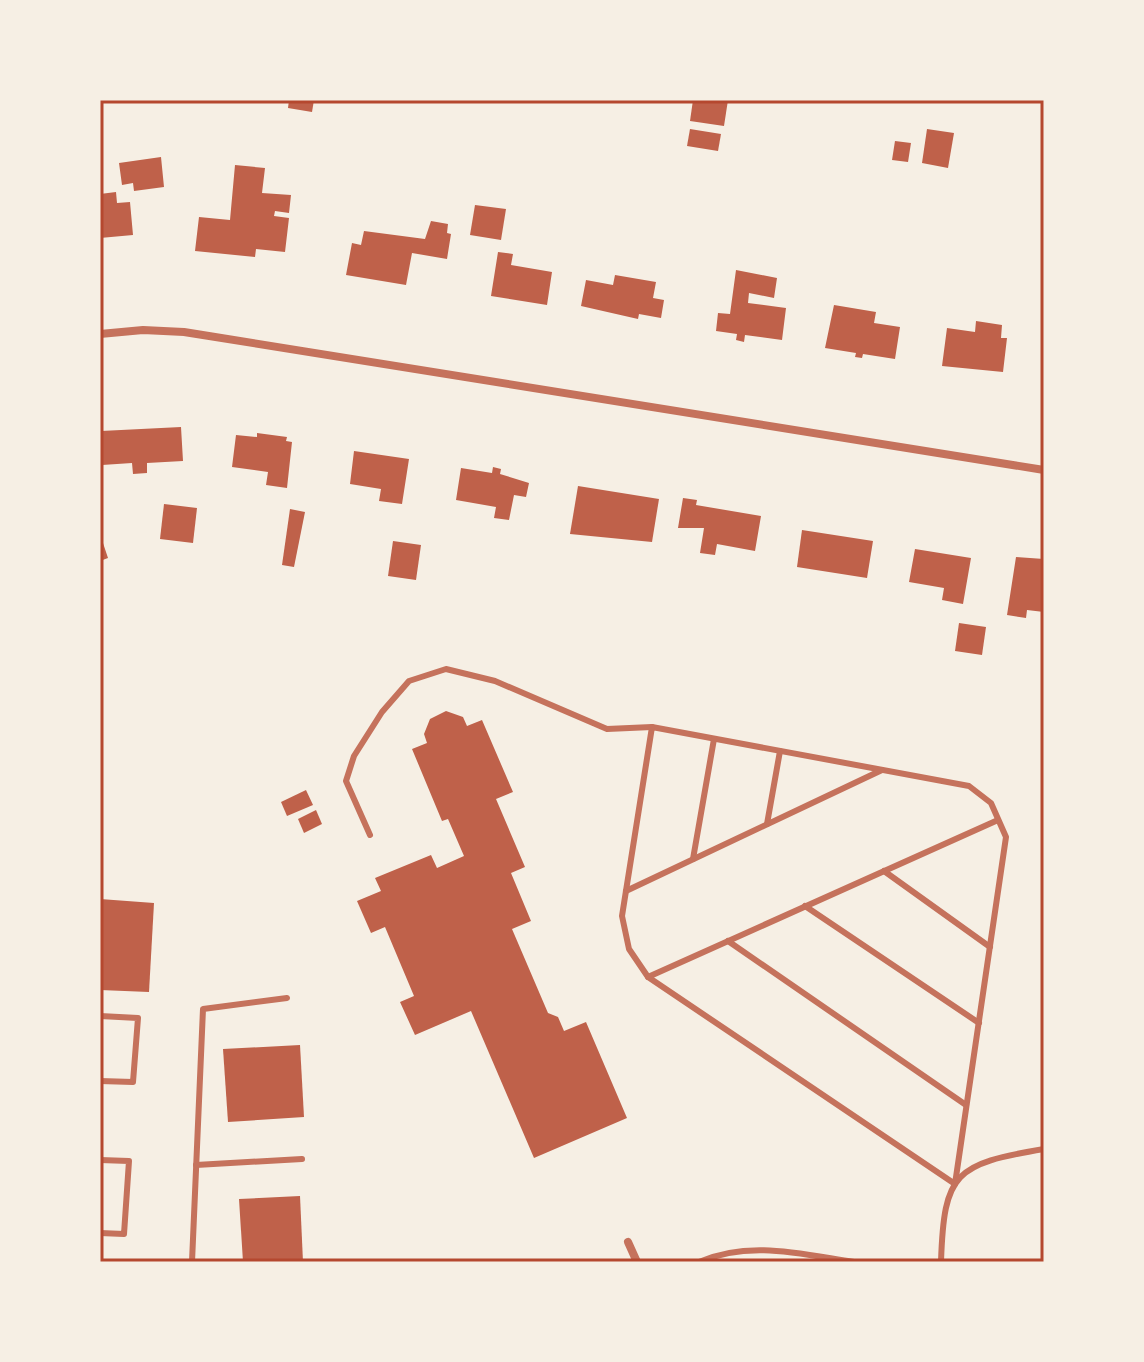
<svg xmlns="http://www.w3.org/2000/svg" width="1144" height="1362" viewBox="0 0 1144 1362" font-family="Inter,sans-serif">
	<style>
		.building { fill: #bf614a }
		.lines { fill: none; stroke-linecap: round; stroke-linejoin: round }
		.service { stroke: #c5725c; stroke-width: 6 }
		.minor { stroke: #c5725c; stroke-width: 8 }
		.neatline { fill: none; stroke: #b5482f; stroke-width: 3 }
	</style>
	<rect width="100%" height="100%" fill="#f6efe4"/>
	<g class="building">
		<path d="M289 100H314L312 112 288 108Z"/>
		<path d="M693 100H728L724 126 690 121Z"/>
		<path d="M690 129 721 134 718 151 687 146Z"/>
		<path d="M927 129 954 133 948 168 922 163Z"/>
		<path d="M895 141 911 143 908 162 892 160Z"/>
		<path d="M161 157 164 187 134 191 133 183 122 185 119 163Z"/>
		<path d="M235 165 265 168 262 193 291 195 289 213 275 211 274 216 289 218 285 252 256 249 255 257 195 251 199 217 230 220Z"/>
		<path d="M116 192 117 203 130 202 133 235 100 238V194Z"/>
		<path d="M475 205 506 209 501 240 470 235Z"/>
		<path d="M431 221 448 224 447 233 451 234 447 259 412 253 406 285 346 275 352 243 361 245 364 231 425 239Z"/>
		<path d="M498 252 513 254 511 265 552 272 547 305 491 296Z"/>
		<path d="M736 270 777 278 774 298 749 293 748 303 786 308 782 340 745 335 744 342 736 340 737 334 716 331 718 313 730 314Z"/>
		<path d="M615 275 656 282 653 298 664 300 661 318 639 314 638 319 581 306 586 280 613 285Z"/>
		<path d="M834 305 876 312 874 323 900 327 895 359 863 354 862 358 855 357 856 353 825 348Z"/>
		<path d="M976 321 1002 325 1001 338H1007L1003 372 942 366 947 328 975 332Z"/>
		<path d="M181 427 183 461 147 463V473L133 474 132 463 102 465 101 431Z"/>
		<path d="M257 433 287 437 286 441 292 442 287 488 266 485 268 472 232 467 236 435 257 437Z"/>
		<path d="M354 451 409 459 402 504 379 501 381 489 350 484Z"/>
		<path d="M493 467 501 469 500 474 529 483 526 497 514 495 509 520 494 518 496 507 456 500 461 468 492 473Z"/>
		<path d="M578 486 659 499 652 542 570 534Z"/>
		<path d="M683 498 697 500 696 505 761 516 755 551 717 544 715 555 700 553 704 528H678Z"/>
		<path d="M164 504 197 508 193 543 160 539Z"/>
		<path d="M290 509 305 512 294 567 282 565Z"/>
		<path d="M802 530 873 541 867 578 797 567Z"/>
		<path d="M100 534 108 558 100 561Z"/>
		<path d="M393 541 421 545 416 580 388 576Z"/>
		<path d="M915 549 971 558 963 604 942 600 944 588 909 582Z"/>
		<path d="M1016 557 1044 559V612L1027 610 1026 618 1007 615Z"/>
		<path d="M959 623 986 627 982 655 955 651Z"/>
		<path d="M446 711 463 717 467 726 482 720 513 792 496 799 525 867 511 873 531 921 512 929 548 1013 558 1017 564 1031 586 1022 627 1118 534 1158 471 1011 415 1035 400 1002 414 996 385 927 371 933 357 901 381 891 375 878 431 855 437 868 464 856 448 819 442 821 412 749 427 743 424 734 430 719Z"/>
		<path d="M306 790 313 805 287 816 281 802Z"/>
		<path d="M316 810 322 824 304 833 298 819Z"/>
		<path d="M100 899 154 903 149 992 100 990Z"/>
		<path d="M300 1045 304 1117 228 1122 223 1049Z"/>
		<path d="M300 1196 303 1262H243L239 1199Z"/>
	</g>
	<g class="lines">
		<g class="service">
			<path d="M652 727 969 786 991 803 1006 837 955 1184 648 977 629 949 622 916Z"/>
			<path d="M767 824 780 751"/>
			<path d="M370 835 346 781 354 756 382 712 409 681 446 669 495 681 607 729 652 727"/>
			<path d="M693 859 714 739"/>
			<path d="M884 871 990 947"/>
			<path d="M626 891 882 770"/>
			<path d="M805 906 979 1023"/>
			<path d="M728 941 966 1105"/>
			<path d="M648 977 998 820"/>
			<path d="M100 1016 138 1018 133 1082 100 1081"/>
			<path d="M100 1160 129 1161 124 1234 100 1233"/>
			<path d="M196 1165 302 1159"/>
			<path d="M192 1262 203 1009 287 998"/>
			<path d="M699 1262C749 1240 801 1254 854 1262"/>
			<path d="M941 1262C944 1172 955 1164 1044 1149"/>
		</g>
		<g class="minor">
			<path d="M100 334 143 330 184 332 1044 470"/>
			<path d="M628 1242 637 1262"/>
		</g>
	</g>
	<rect width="1144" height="1362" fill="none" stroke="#f6efe4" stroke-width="204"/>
	<rect x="102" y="102" width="940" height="1158" class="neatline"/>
</svg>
